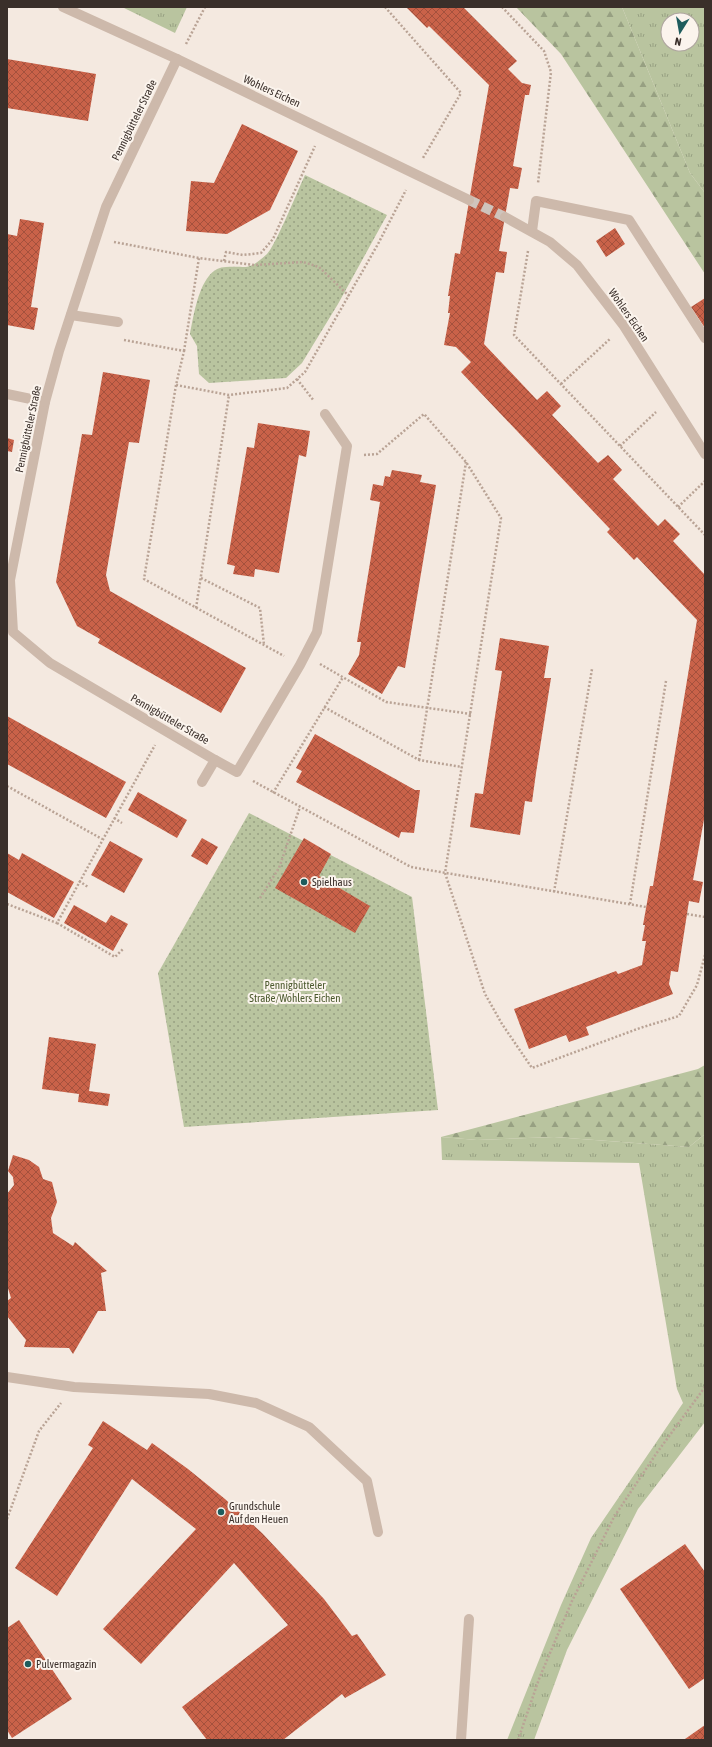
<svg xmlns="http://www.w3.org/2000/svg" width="712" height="1747" viewBox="0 0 712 1747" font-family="'Asap Condensed',sans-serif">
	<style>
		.grass { fill: url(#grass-tufts); fill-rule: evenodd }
		.forest { fill: url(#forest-firs) }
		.park { fill: url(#park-dots) }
		.building { fill: url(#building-cross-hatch) }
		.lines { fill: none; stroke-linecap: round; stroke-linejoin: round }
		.minor-tunnel { stroke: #cfc4bc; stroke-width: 10; stroke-dasharray: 10 5; stroke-linecap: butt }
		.path { stroke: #b9a395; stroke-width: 2.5; stroke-dasharray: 2 2; stroke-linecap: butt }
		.minor { stroke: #cdb9ab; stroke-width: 10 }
		.poi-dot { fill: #1e5c5d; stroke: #fbf4ed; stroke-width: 1.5 }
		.labels { text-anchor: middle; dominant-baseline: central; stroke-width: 4; stroke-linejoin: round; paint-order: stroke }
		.street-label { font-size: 11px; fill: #3a2f2a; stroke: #fbf4ed }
		.poi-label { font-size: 11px; fill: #3a2f2a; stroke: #fbf4ed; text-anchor: start }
		.park-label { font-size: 11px; fill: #4b592d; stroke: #fbf4ed }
	</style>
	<defs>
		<pattern id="grass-tufts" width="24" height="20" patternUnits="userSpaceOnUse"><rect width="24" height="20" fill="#b9c49f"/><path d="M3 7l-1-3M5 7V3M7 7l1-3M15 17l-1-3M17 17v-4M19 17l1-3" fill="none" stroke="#97a082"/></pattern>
		<pattern id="forest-firs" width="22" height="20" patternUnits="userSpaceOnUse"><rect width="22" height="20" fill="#b9c49f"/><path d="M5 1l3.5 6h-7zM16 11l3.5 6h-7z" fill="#97a082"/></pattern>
		<pattern id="park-dots" width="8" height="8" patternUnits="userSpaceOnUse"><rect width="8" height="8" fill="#b9c49f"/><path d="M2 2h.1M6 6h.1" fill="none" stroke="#97a082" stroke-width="1.8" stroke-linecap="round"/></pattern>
		<pattern id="building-cross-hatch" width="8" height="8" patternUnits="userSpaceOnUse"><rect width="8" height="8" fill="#c96249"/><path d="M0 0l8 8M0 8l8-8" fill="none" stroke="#a4513d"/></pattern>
	</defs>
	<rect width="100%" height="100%" fill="#f4e9e0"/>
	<g class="grass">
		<path d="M122 7H187L175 33Z"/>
		<path d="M622 7H705V193L690 173ZM668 20H692V44H668Z"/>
		<path d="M705 1134V1422L638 1509 567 1650 534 1740H507L561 1605 591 1538 683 1403 677 1389 639 1163 442 1160 441 1137 477 1140 554 1137 689 1147Z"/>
	</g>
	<g class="forest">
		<path d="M516 7H622L690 173 705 193V274L561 54Z"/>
		<path d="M705 1065V1134L689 1147 554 1137 477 1140 441 1137 698 1069Z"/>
	</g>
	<g class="park">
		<path d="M305 175 387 215 338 304 302 363 286 378 209 383 199 374 197 346 190 334C194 315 200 267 226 267 249 266 248 271 267 254 275 247 299 188 305 175Z"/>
		<path d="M249 813 412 897 438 1110 184 1127 158 973Z"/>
	</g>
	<g class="building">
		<path d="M406 7H463L517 61 508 69 522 83 531 85 529 95H525L513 166 522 168 518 189 510 188 499 251 507 252 504 273 496 272 484 344 537 400 547 391 561 406 552 415 598 463 608 455 622 470 613 479 658 526 665 519 680 534 673 541 705 575V814L693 880 703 882 699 903 689 901 678 972 671 971 669 984 673 994 586 1027 589 1035 569 1042 566 1035 529 1049 514 1009 616 971 618 974 642 965 646 941H642L645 925H643L650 886H653L697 620 637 557 634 560 607 532 610 529 461 372 471 362 456 347 444 345 450 313H448L450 296H448L455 253 460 254 489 85 429 26 427 28Z"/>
		<path d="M7 59 96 74 88 121 7 108Z"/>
		<path d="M242 124 298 151 270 210 227 234 186 231 191 181 214 183Z"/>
		<path d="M20 219 44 223 31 307 38 308 34 330 7 325V234L17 236Z"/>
		<path d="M615 228 625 244 606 257 596 241Z"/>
		<path d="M705 298V328L691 307Z"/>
		<path d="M103 372 150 380 139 443 129 442 106 575 110 591 246 668 221 713 98 643 100 639 77 626 56 582 82 434 92 435Z"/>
		<path d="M258 423 310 431 306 457 299 455 279 573 255 569 254 577 233 574 235 566 227 564 247 447 254 448Z"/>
		<path d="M7 438 14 440 12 452 7 451Z"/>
		<path d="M392 470 422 475 420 482 436 485 405 668 398 666 382 694 348 674 359 655 361 642H357L380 502 370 500 373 484 383 486 385 476 390 477Z"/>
		<path d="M500 638 549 646 544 678H551L536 773 532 802 525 801 520 835 470 827 475 793 483 794 502 671 495 670Z"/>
		<path d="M7 716 126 782 106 818 7 764Z"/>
		<path d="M315 734 415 790H420L414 833 401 832 399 838 296 782 302 771 296 768Z"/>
		<path d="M138 792 187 820 177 838 128 810Z"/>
		<path d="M202 838 218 847 207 865 191 856Z"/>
		<path d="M304 838 331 854 319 876 370 906 355 933 275 888Z"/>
		<path d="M110 841 143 859 124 893 91 875Z"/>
		<path d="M7 853 19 860 22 853 74 882 54 918 7 892Z"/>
		<path d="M74 905 106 923 111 915 128 924 113 951 64 923Z"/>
		<path d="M49 1037 96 1044 89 1091 110 1094 108 1106 78 1102 79 1094 42 1089Z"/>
		<path d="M13 1155 29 1160 39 1167 43 1179 52 1182 57 1202 51 1218 53 1233 73 1246 75 1242 107 1271 101 1273 106 1311H98L73 1354 69 1348 24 1347 26 1340 7 1316V1301L11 1298 7 1285V1194L14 1185 13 1177 8 1171Z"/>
		<path d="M103 1421 147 1450 152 1443 188 1469 225 1499 262 1533 324 1599 352 1636 357 1634 386 1675 345 1698 342 1694 283 1740H207L182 1707 288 1625 234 1563 141 1664 103 1629 196 1529 132 1479 57 1596 15 1568 93 1448 88 1445Z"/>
		<path d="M685 1544 705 1572V1678L689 1689 620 1589Z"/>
		<path d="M19 1620 72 1699 12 1738 7 1730V1628Z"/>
		<path d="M705 1725V1740H685V1739Z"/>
	</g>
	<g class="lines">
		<path class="minor-tunnel" d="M469 200 505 217"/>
		<g class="path">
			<path d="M385 7 461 93 423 158"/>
			<path d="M502 7 544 51 551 72 538 183"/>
			<path d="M186 44 205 7"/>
			<path d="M114 242 199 258 255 265 303 262 319 267 349 296"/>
			<path d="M528 251 514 335 705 535"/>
			<path d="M224 261 226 252 243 255 261 253 273 239 315 146"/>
			<path d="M124 340 184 351 176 385 229 395 287 388 305 372 378 244 406 190"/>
			<path d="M184 351 199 258"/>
			<path d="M297 379 314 401"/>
			<path d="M561 384 611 338"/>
			<path d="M176 385 144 579 284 656"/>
			<path d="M620 446 656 412"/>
			<path d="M364 455 377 454 424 414 466 462 501 518 445 873 485 994 502 1024 532 1068 640 1028 679 1016 697 985 705 955"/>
			<path d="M678 507 705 481"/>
			<path d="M201 578 260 608 264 645"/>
			<path d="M196 608 229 395"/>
			<path d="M320 664 386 702 471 714"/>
			<path d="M324 707 419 760 462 767"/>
			<path d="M419 760 466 462"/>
			<path d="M253 781 411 867 646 907"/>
			<path d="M7 786 102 839"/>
			<path d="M273 793 343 677"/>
			<path d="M114 818 122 823"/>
			<path d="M79 881 88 887"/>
			<path d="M554 892 592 669"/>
			<path d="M260 898 279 868 300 807"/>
			<path d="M7 904 57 923 155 745"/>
			<path d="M630 904 666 681"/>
			<path d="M687 914 705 917"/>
			<path d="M57 923 115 957 123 949"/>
			<path d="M7 1519 39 1431 61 1403"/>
			<path d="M518 1740 539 1679 572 1601 614 1517 656 1454 705 1387"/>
		</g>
		<g class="minor">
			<path d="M63 7 177 59 469 200"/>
			<path d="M177 59 106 207 59 351 45 402 10 580 13 632 50 663 215 760 202 782"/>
			<path d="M505 217 550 242 577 265 624 326 705 454"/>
			<path d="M532 231 536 201 629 220 705 338"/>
			<path d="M71 315 118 322"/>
			<path d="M7 394 45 402"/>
			<path d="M215 760 237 772 300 665 317 632 347 446 325 414"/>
			<path d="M7 1377 74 1387 209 1394 256 1403 309 1427 367 1481 378 1532"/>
			<path d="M461 1740 469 1619"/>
		</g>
	</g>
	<g class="poi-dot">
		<circle cx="304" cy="882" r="4"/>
		<circle cx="221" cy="1512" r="4"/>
		<circle cx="28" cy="1664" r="4"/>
	</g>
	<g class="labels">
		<g class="street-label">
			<text transform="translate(272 91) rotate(25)">Wohlers Eichen</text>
			<text transform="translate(134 120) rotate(-64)">Pennigbütteler Straße</text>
			<text transform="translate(629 315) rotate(55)">Wohlers Eichen</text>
			<text transform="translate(28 429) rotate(-78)">Pennigbütteler Straße</text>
			<text transform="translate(170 719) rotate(30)">Pennigbütteler Straße</text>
		</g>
		<g class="poi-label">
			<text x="312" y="882">Spielhaus</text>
			<text x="229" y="1506">Grundschule<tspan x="229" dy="13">Auf den Heuen</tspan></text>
			<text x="36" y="1664">Pulvermagazin</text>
		</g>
		<g class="park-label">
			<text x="295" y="985">Pennigbütteler<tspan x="295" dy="13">Straße/Wohlers Eichen</tspan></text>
		</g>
	</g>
	<rect width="712" height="1747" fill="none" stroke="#3a2f2a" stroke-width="16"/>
	<g transform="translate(680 32) rotate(191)"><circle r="19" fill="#fbf4ed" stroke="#aea59f"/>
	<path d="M0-3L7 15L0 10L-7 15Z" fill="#1e5c5d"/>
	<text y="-6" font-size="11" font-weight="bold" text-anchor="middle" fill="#3a2f2a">N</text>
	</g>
</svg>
